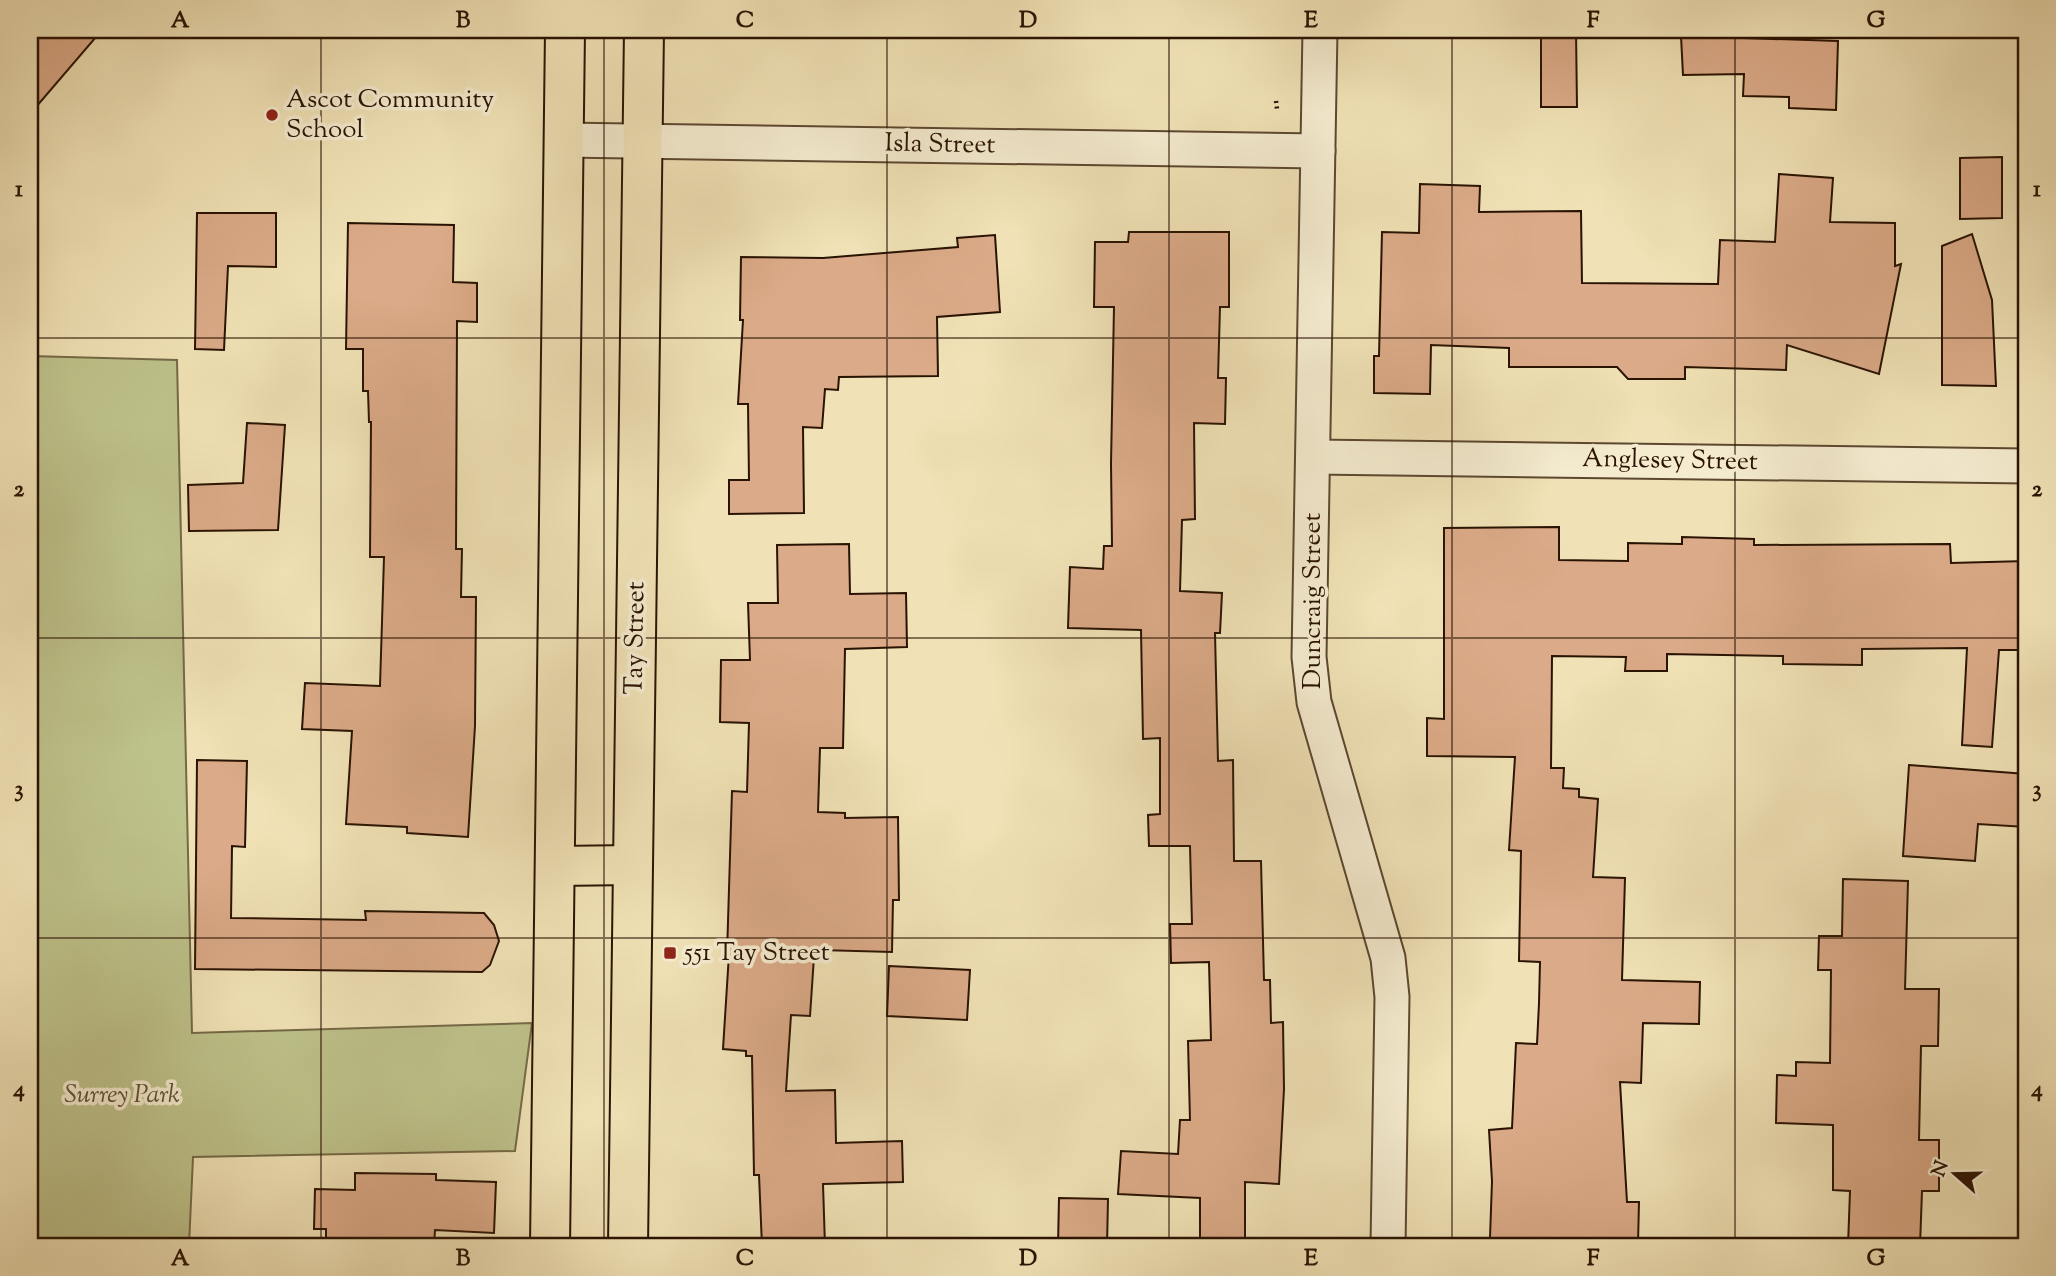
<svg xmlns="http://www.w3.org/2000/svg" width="2056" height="1276" viewBox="0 0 2056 1276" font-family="'Sorts Mill Goudy',serif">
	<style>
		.green { fill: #bec28b; stroke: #746a47; stroke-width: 2 }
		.building { fill: #dbaa88; stroke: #2a1303; stroke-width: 2 }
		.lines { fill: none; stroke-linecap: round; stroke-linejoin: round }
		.street-casing { stroke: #5c4730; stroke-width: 37 }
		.highway-casing { stroke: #2a1303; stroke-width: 42 }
		.path { stroke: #2a1303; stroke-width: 4.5; stroke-dasharray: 2 3.5; stroke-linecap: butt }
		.street { stroke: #f5ecd0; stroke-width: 33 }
		.highway { stroke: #f0e2b6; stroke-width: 38 }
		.grid { fill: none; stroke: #2a1303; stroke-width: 2; stroke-opacity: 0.55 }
		.poi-dot { fill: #8f2418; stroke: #f5ecd0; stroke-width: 2.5 }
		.labels { text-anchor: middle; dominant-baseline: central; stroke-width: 7; stroke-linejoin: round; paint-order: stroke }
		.poi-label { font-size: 26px; fill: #2a1303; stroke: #f5ecd0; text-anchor: start }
		.street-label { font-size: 26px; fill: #2a1303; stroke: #f5ecd0 }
		.park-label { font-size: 26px; font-style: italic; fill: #5e5033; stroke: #f5ecd0 }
		.neatline { fill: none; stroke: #2a1303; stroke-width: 2.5 }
		.grid-label { font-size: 23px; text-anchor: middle; font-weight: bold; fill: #2a1303 }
	</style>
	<rect width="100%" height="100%" fill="#f0e2b6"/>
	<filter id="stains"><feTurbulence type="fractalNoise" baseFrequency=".00286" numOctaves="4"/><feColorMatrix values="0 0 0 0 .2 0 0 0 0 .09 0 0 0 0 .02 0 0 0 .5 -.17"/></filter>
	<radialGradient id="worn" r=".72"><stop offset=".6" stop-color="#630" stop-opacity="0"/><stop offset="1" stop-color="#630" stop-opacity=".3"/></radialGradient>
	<path class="green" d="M30 356 177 360 192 1033 532 1023 515 1151 193 1157 189 1246H30Z"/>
	<g class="building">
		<path d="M30 30H102L30 114Z"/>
		<path d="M1541 30H1576L1577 107H1541Z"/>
		<path d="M1681 36 1838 41 1836 110 1789 108V97L1743 96 1744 74 1683 75Z"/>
		<path d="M2002 157V218L1960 219V158Z"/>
		<path d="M1779 174 1833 178 1830 222 1895 223V266L1901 264 1879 374 1787 345 1786 370 1685 367V379H1628L1617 367H1509V348L1431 345 1430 394 1374 393V356H1379L1382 232 1419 233 1420 184 1480 186 1479 212 1581 211 1582 283 1718 284 1720 240 1775 242Z"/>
		<path d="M197 213H276V267L228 266 224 350 195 349Z"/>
		<path d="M348 223 454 225 453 282 477 283V322L457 321 456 549H462L461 597H476L475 726 468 837 407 833V827L346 824 352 731 302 729 305 683 380 686 384 557H370L371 422H369L368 391H363V349H346Z"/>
		<path d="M1129 232H1229V307H1220L1218 378H1226L1225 424 1194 423 1195 519 1182 520 1180 591 1222 593 1220 633H1215L1218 761 1233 760 1234 861H1261L1264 980H1270L1271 1023 1283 1022 1284 1089 1279 1184 1245 1182V1246H1200V1198L1118 1194 1121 1151 1178 1154 1180 1120H1190L1188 1041 1211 1040 1209 962 1171 963 1170 924H1192L1190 846H1149L1148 815 1160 814V738L1143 739 1141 630 1068 628 1070 567 1103 569 1104 546H1112L1111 464 1114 307H1094L1095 242H1128Z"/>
		<path d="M1972 234 1992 300 1996 386 1942 385V246Z"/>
		<path d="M995 235 1000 312 937 317 938 376 839 377 838 390 825 389 822 428 803 427 804 513 729 514V480H749L748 404H738L743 320H740L741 257 823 258 958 247 957 238Z"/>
		<path d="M247 423 285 425 278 530 189 531 188 485 243 483Z"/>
		<path d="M1559 527V560L1628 561V543L1682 544V537L1754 539V545L1950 544 1951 563 2026 561V650H1999L1992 747 1962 745 1967 648 1862 649V665L1783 664V656L1667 654V671H1625L1626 657 1552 656 1551 768H1564L1563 788 1579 789V797L1598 799 1593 877 1625 878 1622 980 1700 982 1699 1024 1643 1023 1641 1083 1620 1082 1627 1202H1639L1638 1244 1563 1243 1564 1246H1499L1500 1238H1490L1492 1181 1489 1130 1512 1128 1516 1043 1537 1044 1539 1003 1540 962 1519 961 1521 851 1509 850 1515 757 1427 756V718L1444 719V528Z"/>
		<path d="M849 544 850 594 906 593 907 647 845 649 843 748H820L818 812 845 813V818L898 817 899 900H893L892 952 820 950V957H814L810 1016 791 1015 786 1091 835 1090 836 1143 902 1141 903 1182 823 1184 825 1246H762L759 1175H754L752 1056H746V1051L723 1049 729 954H727L732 791 747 792 749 723 720 722 721 660H750L748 603H778L777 545Z"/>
		<path d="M197 760 247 761 245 847 232 846 231 918 366 920 365 911 484 913 494 925 499 941 490 965 482 972 195 969Z"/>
		<path d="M1909 765 2026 774V827L1978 824 1975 861 1903 856Z"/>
		<path d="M1843 879 1908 881 1905 989H1939L1938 1046H1921L1919 1140H1939V1191H1922L1920 1246H1848L1850 1191 1833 1190V1125L1776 1123 1777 1075 1796 1076V1062L1830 1063 1831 970H1818L1819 936H1842Z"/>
		<path d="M889 966 970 970 967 1020 887 1016Z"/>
		<path d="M355 1173 436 1174V1180L496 1182 494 1233 435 1230 434 1246H326V1229H314L315 1189 355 1190Z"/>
		<path d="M1059 1198 1108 1199 1107 1246H1058Z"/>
	</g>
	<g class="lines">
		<g class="street-casing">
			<g id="street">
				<path d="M1320 30 1309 657 1314 702 1388 958 1392 997 1388 1246"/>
				<path d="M563 140 1318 151"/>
				<path d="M1314 457 2026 466"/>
			</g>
		</g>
		<g class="highway-casing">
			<g id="highway">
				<path d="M556 866 633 865"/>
				<path d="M550 1246 565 30"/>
				<path d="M628 1246 644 30"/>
			</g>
		</g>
		<path class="path" d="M1276 101 1277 109"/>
		<use href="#street" class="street"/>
		<use href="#highway" class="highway"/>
	</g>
	<path class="grid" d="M321 30V1246M604 30V1246M887 30V1246M1169 30V1246M1452 30V1246M1735 30V1246M30 338H2026M30 638H2026M30 938H2026"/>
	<g class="poi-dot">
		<circle cx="272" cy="115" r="7"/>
		<rect x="663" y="946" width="14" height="14" rx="3.5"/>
	</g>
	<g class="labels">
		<g class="poi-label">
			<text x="286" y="100">Ascot Community<tspan x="286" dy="30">School</tspan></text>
			<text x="684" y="953">551 Tay Street</text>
		</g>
		<g class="street-label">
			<text transform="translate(940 145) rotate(1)">Isla Street</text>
			<text transform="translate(1670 461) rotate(1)">Anglesey Street</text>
			<text transform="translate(1313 601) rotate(-90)">Duncraig Street</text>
			<text transform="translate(636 638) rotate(-89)">Tay Street</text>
		</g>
		<g class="park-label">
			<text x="122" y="1095">Surrey Park</text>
		</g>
	</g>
	<rect width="2056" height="1276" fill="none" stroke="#f0e2b6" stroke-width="77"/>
	<g transform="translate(1955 1174) rotate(290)" stroke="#f5ecd0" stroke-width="5" paint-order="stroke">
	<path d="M0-5L12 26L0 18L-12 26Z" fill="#2a1303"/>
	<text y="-10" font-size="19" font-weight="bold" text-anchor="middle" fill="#2a1303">N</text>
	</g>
	<rect x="38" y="38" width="1980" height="1200" class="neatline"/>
	<g class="grid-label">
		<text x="180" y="27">A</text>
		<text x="463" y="27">B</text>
		<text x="745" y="27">C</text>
		<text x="1028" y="27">D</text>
		<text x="1311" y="27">E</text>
		<text x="1593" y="27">F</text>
		<text x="1876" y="27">G</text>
		<text x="19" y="196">1</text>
		<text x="2037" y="196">1</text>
		<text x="19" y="496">2</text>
		<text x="2037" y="496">2</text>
		<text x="19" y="796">3</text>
		<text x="2037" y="796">3</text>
		<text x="19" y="1096">4</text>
		<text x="2037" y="1096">4</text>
		<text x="180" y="1265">A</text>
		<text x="463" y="1265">B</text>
		<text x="745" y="1265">C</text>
		<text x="1028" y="1265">D</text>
		<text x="1311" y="1265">E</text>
		<text x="1593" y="1265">F</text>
		<text x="1876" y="1265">G</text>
	</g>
	<rect width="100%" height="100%" filter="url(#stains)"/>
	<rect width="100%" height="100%" fill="url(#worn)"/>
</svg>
